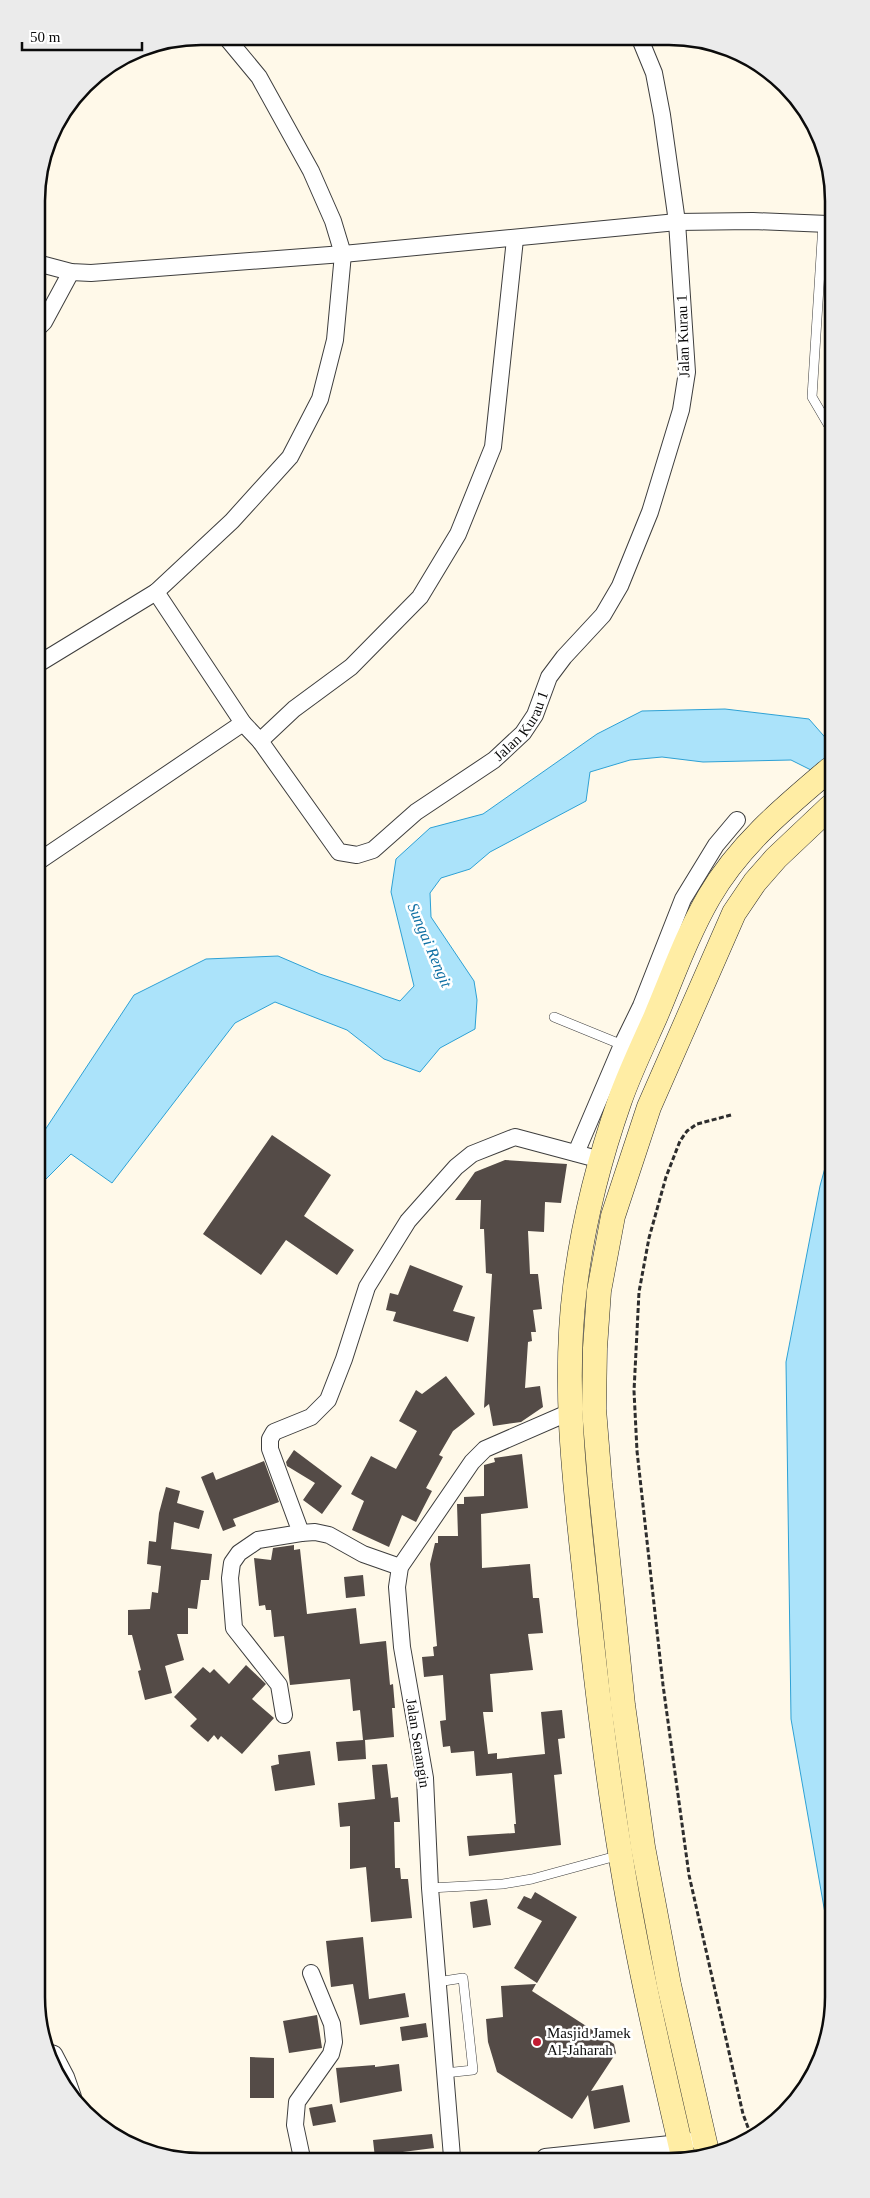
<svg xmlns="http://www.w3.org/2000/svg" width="870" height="2198" viewBox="0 0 870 2198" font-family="Georgia,serif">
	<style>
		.water { fill: #abe3fa; stroke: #2da1d5 }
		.building { fill: #544b47 }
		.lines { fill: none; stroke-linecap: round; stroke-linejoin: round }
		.lane-casing { stroke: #3e3e3e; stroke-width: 10 }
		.street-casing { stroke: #3e3e3e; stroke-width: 18 }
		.secondary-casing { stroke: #2d2d2d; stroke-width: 25 }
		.path { stroke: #2d2d2d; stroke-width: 3; stroke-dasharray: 5 2.5; stroke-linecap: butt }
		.lane { stroke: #fff; stroke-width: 9 }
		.street { stroke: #fff; stroke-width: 16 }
		.secondary { stroke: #ffeda4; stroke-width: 24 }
		.poi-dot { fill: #c21c32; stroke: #fff; stroke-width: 2 }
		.labels { text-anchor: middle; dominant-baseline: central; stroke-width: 5; stroke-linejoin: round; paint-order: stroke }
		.street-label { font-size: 15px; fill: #0b0b0b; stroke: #fff }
		.poi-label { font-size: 15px; fill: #0b0b0b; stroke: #fff; text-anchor: start }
		.water-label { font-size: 16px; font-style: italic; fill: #0e6fa3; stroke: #fff }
		.rim { fill: none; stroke: #0b0b0b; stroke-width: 2.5 }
	</style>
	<rect width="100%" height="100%" fill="#fff9e9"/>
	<g class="water">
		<path d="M725 709 809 719 830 743V798L815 772 791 760 703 762 662 757 630 760 590 772 586 801 490 852 470 869 441 878 430 893 431 917 474 981 477 1000 475 1029 440 1048 420 1072 384 1059 347 1030 275 1002 235 1023 112 1183 71 1154 39 1186V1139L134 995 206 959 278 956 320 974 400 1001 414 986 391 892 396 859 430 828 483 814 597 734 642 711Z"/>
		<path d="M831 1146 833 1959 791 1719 786 1362 820 1186Z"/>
	</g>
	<g class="building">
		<path d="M272 1135 331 1175 304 1216 354 1250 337 1275 286 1240 261 1275 203 1234Z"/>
		<path d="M505 1160 567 1164 561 1203 545 1202 544 1232 528 1231 530 1274H538L542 1309 533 1310 536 1332H531L532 1341 528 1342 525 1388 540 1386 543 1407 521 1422 493 1426 489 1404 484 1408 492 1274 486 1273 484 1229H480L481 1200H455L475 1172Z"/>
		<path d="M410 1265 463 1286 453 1311 475 1317 468 1342 393 1321 396 1312 386 1310 390 1293 398 1295Z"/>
		<path d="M446 1376 475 1414 453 1431 439 1455 443 1457 426 1488 432 1491 416 1522 402 1515 389 1547 352 1530 364 1501 351 1494 371 1456 396 1469 417 1431 399 1421 416 1390 422 1394Z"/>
		<path d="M294 1450 342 1486 322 1514 303 1500 315 1483 287 1466 286 1462Z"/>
		<path d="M522 1454 528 1508 481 1514 482 1568 530 1564 533 1598H539L543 1633 528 1634 533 1670 490 1674 493 1712H483L488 1754 497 1753V1759L545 1754 541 1712 562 1710 565 1738 558 1739 562 1774 554 1775 561 1845 469 1856 467 1836 515 1833 514 1824H516L512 1773 476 1776 474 1751 451 1753 450 1746 443 1747 440 1721 446 1720 443 1675 424 1677 422 1657 434 1656 433 1647 437 1646 430 1564 435 1543H438V1536H458L457 1504H464V1497L484 1496V1465L495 1462 494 1458Z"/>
		<path d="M264 1461 279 1502 233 1519 236 1526 223 1531 201 1477 213 1472 216 1480Z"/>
		<path d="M166 1487 180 1491 177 1503 204 1511 199 1529 174 1522 171 1549 212 1554 209 1580H201L197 1609 188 1608V1634H177L184 1660 165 1666 172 1693 145 1700 138 1671 141 1670 132 1635H128V1610L150 1609 152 1592 158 1593 161 1566 147 1564 149 1541 156 1542 159 1513Z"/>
		<path d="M294 1545V1550L300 1549 307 1614 356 1608 360 1644 386 1641 390 1685 393 1684 395 1708H392L394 1737 365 1740 366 1759 338 1761 336 1742 363 1740 360 1710 353 1711 350 1679 290 1685 284 1636 274 1637 271 1610H266L265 1605 259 1606 254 1558 271 1560 273 1548Z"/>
		<path d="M363 1575 365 1596 346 1598 344 1577Z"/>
		<path d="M246 1665 266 1684 252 1699 274 1718 242 1754 221 1736 218 1740 214 1735 208 1742 190 1726 197 1719 174 1697 203 1667 210 1673 214 1669 229 1684Z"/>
		<path d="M310 1751 315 1785 275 1791 271 1766 279 1764 278 1755Z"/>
		<path d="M387 1764 391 1798 398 1797 400 1822H394L395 1868H400L401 1879H408L412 1918 371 1922 366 1867 350 1869V1826L340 1827 338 1803 375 1799 372 1765Z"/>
		<path d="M535 1892 577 1917 537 1983 514 1968 542 1921 517 1908 524 1896 531 1899Z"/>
		<path d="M487 1899 491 1925 473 1928 470 1902Z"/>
		<path d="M363 1937 369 1999 405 1993 409 2017 360 2025 353 1984 331 1987 326 1941Z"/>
		<path d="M536 1984 532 1991 614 2044 616 2053 591 2091 623 2085 630 2122 594 2129 588 2095 572 2119 497 2072 488 2042 486 2019 503 2017 501 1986Z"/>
		<path d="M317 2015 322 2048 289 2053 283 2021Z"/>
		<path d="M426 2023 428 2037 402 2041 400 2027Z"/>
		<path d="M250 2057 274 2058V2098H250Z"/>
		<path d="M399 2064 402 2091 340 2103 336 2068 375 2065V2067Z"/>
		<path d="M332 2104 336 2122 313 2126 309 2108Z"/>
		<path d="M432 2134 434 2148 387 2154 388 2158H375L373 2140Z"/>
	</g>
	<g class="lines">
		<g class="lane-casing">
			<g id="lane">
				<path d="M823 224 812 397 829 426"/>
				<path d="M554 1017 625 1046"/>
				<path d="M430 1888 503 1884 532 1879 620 1855"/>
				<path d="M437 1982 463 1978 473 2070 445 2073"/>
			</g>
		</g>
		<g class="street-casing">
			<g id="street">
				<path d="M37 263 71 272 91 273 343 254 677 222 753 221 828 224"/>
				<path d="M37 329 44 322 71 272"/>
				<path id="s1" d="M156 592 243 723 260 741 339 852 357 855 373 850 416 812 494 760 523 733 535 715 549 677 564 657 603 615 620 586 650 512 681 410 687 372 677 222 662 115 654 73 640 39"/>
				<path d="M38 664 156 592 232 521 290 457 320 399 335 340 343 254 333 221 311 171 259 77 225 36"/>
				<path d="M260 741 294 709 351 667 420 597 458 534 493 447 515 239"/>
				<path d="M39 861 243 723"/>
				<path d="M576 1153 622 1045 641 1006 683 899 716 845 737 820"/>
				<path d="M301 1533 270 1449V1439L274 1432 311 1417 328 1400 344 1359 367 1287 408 1221 456 1167 472 1154 515 1137 601 1160"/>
				<path d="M284 1715 279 1685 234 1628 230 1578 232 1563 239 1553 258 1540 301 1533 315 1532 329 1535 363 1554 400 1567"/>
				<path d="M47 2052 54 2054 66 2077 73 2097"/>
				<path d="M452 2157 430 1888 425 1778 402 1647 397 1587 400 1567 472 1462 485 1449 570 1412"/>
				<path d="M545 2157 680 2143 689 2141"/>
				<path d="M302 2158 295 2125 297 2102 331 2054 334 2042 332 2024 311 1973"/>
			</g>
		</g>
		<g class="secondary-casing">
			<g id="secondary">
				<path d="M683 2156C660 2056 636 1954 620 1852 606 1767 596 1682 587 1596 576 1493 562 1390 575 1287 583 1223 599 1160 620 1100 630 1072 643 1045 655 1018 672 978 687 935 709 897 739 845 785 807 830 769"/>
				<path d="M708 2156 669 1985 643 1847 623 1705 600 1483 594 1409 595 1348 599 1291 613 1216 649 1107 734 913 755 882 776 858 830 807"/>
			</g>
		</g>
		<path class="path" d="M731 1115 697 1124 687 1131 680 1141 666 1177 649 1238 639 1292 634 1391 637 1451 663 1685 689 1875 743 2114 752 2138"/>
		<use href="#lane" class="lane"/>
		<use href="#street" class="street"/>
		<use href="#secondary" class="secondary"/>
	</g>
	<circle class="poi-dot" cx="537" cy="2042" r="5"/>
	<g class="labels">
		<g class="street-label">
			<text transform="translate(683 336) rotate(-92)">Jalan Kurau 1</text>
			<text stroke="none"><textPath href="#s1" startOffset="549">Jalan Kurau 1</textPath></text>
			<text transform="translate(418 1743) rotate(81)">Jalan Senangin</text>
		</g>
		<g class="poi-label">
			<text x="547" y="2033">Masjid Jamek<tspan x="547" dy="17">Al-Jaharah</tspan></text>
		</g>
		<g class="water-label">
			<text transform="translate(430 945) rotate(67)">Sungai Rengit</text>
		</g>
	</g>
	<path d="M0 0H870V2198H0ZM201 45H669A156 156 0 0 1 825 201V1997A156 156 0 0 1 669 2153H201A156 156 0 0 1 45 1997V201A156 156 0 0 1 201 45Z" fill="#ebebeb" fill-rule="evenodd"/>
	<path class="rim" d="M201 45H669A156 156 0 0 1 825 201V1997A156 156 0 0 1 669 2153H201A156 156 0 0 1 45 1997V201A156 156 0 0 1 201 45Z"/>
	<path d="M22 42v8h120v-8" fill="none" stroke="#0b0b0b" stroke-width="2.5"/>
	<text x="30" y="42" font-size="15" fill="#0b0b0b" stroke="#ffffff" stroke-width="4" paint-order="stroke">50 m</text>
</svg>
